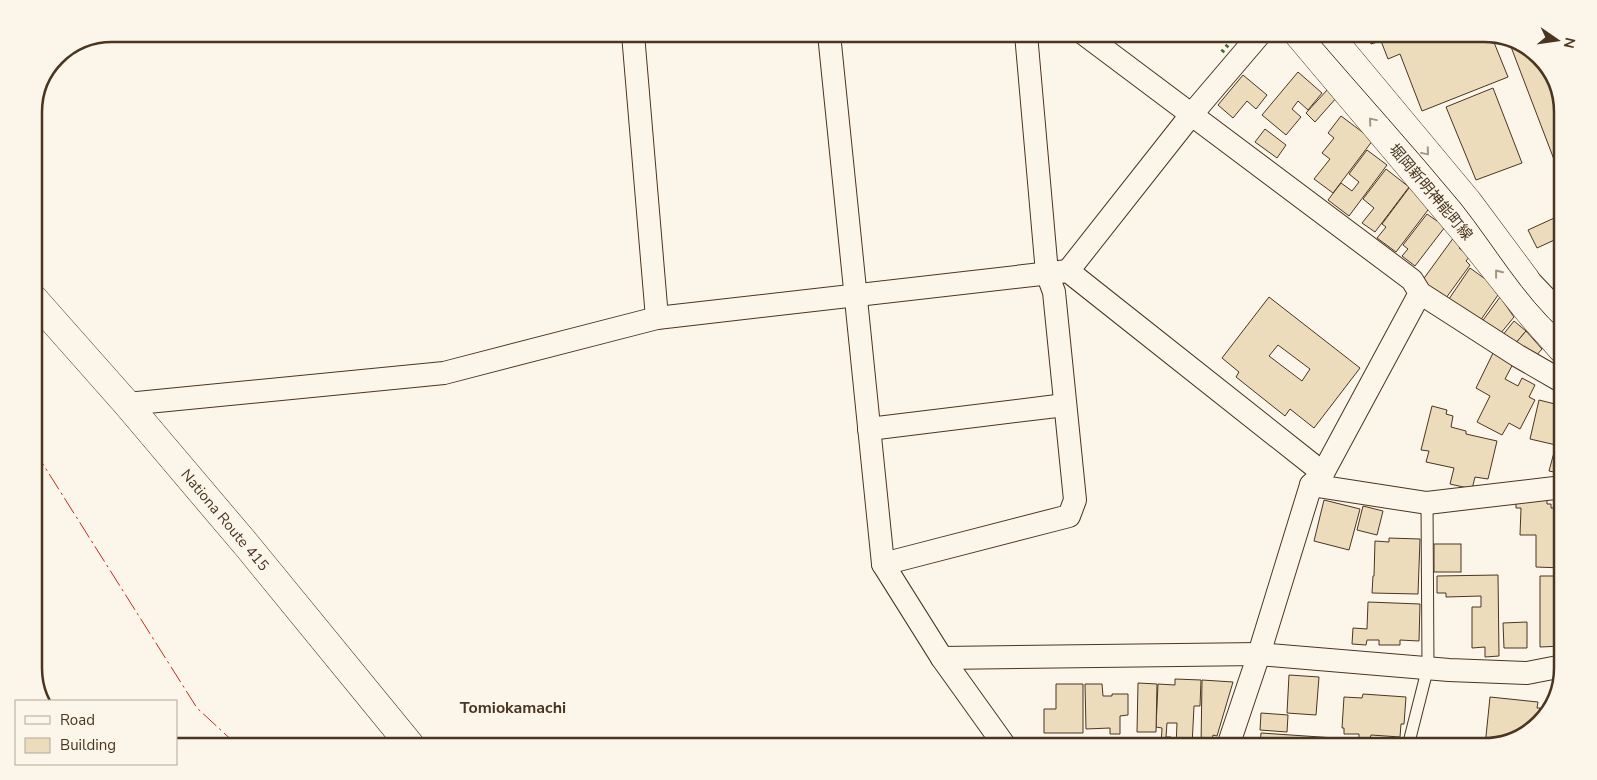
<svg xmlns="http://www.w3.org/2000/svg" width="1597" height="780" viewBox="0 0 1597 780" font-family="'Nunito Sans','Noto Sans JP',sans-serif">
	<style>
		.building { fill: #ecdcbc; stroke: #4a3520; fill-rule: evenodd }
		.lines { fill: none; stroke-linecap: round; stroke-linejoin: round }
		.lane-casing { stroke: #4a3520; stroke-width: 13 }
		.street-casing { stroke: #4a3520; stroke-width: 24 }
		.secondary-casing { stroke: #4a3520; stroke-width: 29 }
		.highway-casing { stroke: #4a3520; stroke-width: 29 }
		.lane { stroke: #fbf6e9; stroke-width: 11 }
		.street { stroke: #fbf6e9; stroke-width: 22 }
		.secondary { stroke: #fbf6e9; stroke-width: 28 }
		.highway { stroke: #fbf6e9; stroke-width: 28 }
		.tram { stroke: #4a3520; stroke-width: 1 }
		.hedge { stroke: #436837; stroke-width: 4; stroke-dasharray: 2.5 4; stroke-linecap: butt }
		.power { stroke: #c62828; stroke-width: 1; stroke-dasharray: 18 4 2.5 4; stroke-linecap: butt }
		.oneway { stroke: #a29684 }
		.labels { text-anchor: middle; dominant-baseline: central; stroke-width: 4; stroke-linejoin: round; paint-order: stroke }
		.street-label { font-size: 15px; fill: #4a3520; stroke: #fbf6e9 }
		.neighbourhood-label { font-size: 16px; font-weight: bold; fill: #4a3520; stroke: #fbf6e9 }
		.rim { fill: none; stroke: #4a3520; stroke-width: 2.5 }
	</style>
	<rect width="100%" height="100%" fill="#fbf6e9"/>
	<g class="building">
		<path d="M1367 34H1485L1491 35 1508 77 1422 111 1400 54 1388 59 1381 41 1371 44Z"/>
		<path d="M1508 39 1519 42 1550 69 1563 107V183Z"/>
		<path d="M1298 72 1322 93 1308 110 1298 101 1292 109 1301 117 1286 135 1262 115Z"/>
		<path d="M1243 75 1267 95 1256 109 1247 101 1233 118 1218 105Z"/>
		<path d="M1493 88 1522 163 1476 180 1446 107Z"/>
		<path d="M1328 89 1337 97 1315 122 1306 113Z"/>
		<path d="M1341 116 1373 140 1333 193 1314 179 1330 159 1322 153 1334 138 1328 133Z"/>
		<path d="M1265 129 1286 145 1277 158 1255 142Z"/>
		<path d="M1367 150 1387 165 1349 216 1328 200 1341 183 1352 191 1359 182 1349 174Z"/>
		<path d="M1386 169 1409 187 1375 232 1362 223 1374 208 1363 199Z"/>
		<path d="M1412 184 1416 188 1413 192 1431 206 1396 252 1377 238 1386 227 1382 224Z"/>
		<path d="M1427 214 1437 221 1440 217 1448 223 1415 266 1402 256 1408 249 1403 245Z"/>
		<path d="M1563 214V236L1537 248 1528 230Z"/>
		<path d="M1454 237 1463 243 1459 248 1470 256 1466 261 1470 265 1446 298 1422 281Z"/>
		<path d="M1470 268 1488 281 1498 295 1480 321 1449 299Z"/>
		<path d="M1269 297 1360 368 1314 428 1290 409 1285 416 1236 377 1239 372 1222 358ZM1278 345 1310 369 1302 381 1269 356Z"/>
		<path d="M1500 297 1514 317 1500 334 1481 323Z"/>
		<path d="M1514 321 1526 331 1515 344 1502 336Z"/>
		<path d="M1526 331 1542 349 1534 358 1515 344Z"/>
		<path d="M1494 351 1514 362 1505 379 1518 386 1522 378 1535 385 1529 397 1535 400 1520 429 1509 423 1502 435 1477 422 1490 396 1476 388Z"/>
		<path d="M1539 400 1563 406V474L1549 471 1556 445 1530 439Z"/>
		<path d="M1432 406 1447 410 1446 414 1453 416 1451 427 1466 431V434L1497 441 1488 479 1475 477 1472 489 1450 484 1454 468 1426 462 1429 451 1421 450Z"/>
		<path d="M1516 495 1547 496V504H1551V508H1558V502H1563V568L1536 567V535H1520L1521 508H1516Z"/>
		<path d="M1324 500 1360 509 1349 550 1314 541Z"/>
		<path d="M1363 506 1383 511 1377 535 1357 530Z"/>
		<path d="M1389 538 1420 539 1418 594 1372 593 1373 576H1374L1375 541 1389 542Z"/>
		<rect x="1434" y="544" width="27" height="28"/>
		<path d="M1498 575 1499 656 1485 657V647L1472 648V607H1481V596L1446 597V593H1437V576Z"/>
		<path d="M1540 576H1563V646L1540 647Z"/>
		<path d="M1368 602 1420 604 1419 641 1400 640V645H1379V640H1367L1366 645 1352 644 1353 628 1367 629Z"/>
		<path d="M1527 622V648H1504L1503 623Z"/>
		<path d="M1289 675 1319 677 1316 715 1287 713Z"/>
		<path d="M1175 679 1201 680 1200 706H1194L1192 746H1176L1177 723H1167L1166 737H1171L1170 746H1161L1162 728 1156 727 1158 684 1175 685Z"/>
		<path d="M1202 680 1233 682 1217 736 1213 735 1211 746H1201Z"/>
		<path d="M1138 683 1157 684 1156 732H1137Z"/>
		<path d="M1056 684H1083V733H1044V709H1056Z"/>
		<path d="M1085 684H1102L1103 696H1112V694H1128V715L1120 716V734H1110V728L1086 729Z"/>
		<path d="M1363 694 1406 697 1404 724H1401L1400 737 1371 735 1370 739 1359 738V734H1344V728H1342L1344 697 1362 698Z"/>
		<path d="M1490 697 1538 702 1537 708H1540L1539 721 1528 733 1485 746Z"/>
		<path d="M1261 713 1288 715 1287 732 1260 730Z"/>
		<path d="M1261 733 1335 738 1334 746H1260Z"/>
		<path d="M1351 741 1366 742V746H1350Z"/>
	</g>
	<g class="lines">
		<g class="lane-casing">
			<path id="lane" d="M1408 746 1428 667 1427 503"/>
		</g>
		<g class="street-casing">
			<g id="street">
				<path d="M633 34 657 318"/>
				<path d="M829 34 883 564 942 658 1005 746"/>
				<path d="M1084 34 1412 280 1420 293 1518 356 1563 382"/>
				<path d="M1068 271 1191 115 1260 34"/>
				<path d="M1522 273 1563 316"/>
				<path d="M127 404 444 373 657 318 1068 271 1323 473"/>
				<path d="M869 429 1065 405"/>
				<path d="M1311 485 1427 503 1563 487"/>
				<path d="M883 564 1069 516 1075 500 1054 292 1047 273 1026 34"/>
				<path d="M942 658 1259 654 1449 670 1527 673 1563 666"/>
				<path d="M1228 746 1259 654 1311 485 1323 473 1420 293"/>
			</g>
		</g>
		<g class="secondary-casing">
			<g id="secondary">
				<path d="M1298 34 1471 239 1531 314 1563 350"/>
				<path d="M1328 34 1468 202 1526 280"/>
			</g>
		</g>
		<g class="highway-casing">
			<path id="highway" d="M34 299 127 404 249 548 411 746"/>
		</g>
		<use href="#lane" class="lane"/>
		<use href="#street" class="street"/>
		<use href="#secondary" class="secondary"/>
		<use href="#highway" class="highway"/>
		<path class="tram" d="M1314 34C1363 91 1413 146 1461 204 1495 247 1522 295 1563 332"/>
		<path class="hedge" d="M1222 52 1237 34"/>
		<path class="power" d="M34 450 197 708 238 746"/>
	</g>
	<defs><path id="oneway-chevron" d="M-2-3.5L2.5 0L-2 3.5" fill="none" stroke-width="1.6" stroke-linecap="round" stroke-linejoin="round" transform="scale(1.25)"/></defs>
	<g class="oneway">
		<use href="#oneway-chevron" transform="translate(1372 121) rotate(-130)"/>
		<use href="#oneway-chevron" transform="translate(1426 152) rotate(50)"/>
		<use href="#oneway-chevron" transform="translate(1498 273) rotate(-128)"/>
	</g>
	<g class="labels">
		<g class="street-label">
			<text transform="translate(1431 192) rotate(50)">堀岡新明神能町線</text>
			<text transform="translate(225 520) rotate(50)">Nationa Route 415</text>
		</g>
		<g class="neighbourhood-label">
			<text x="513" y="708">Tomiokamachi</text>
		</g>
	</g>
	<path d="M0 0H1597V780H0ZM112 42H1484A70 70 0 0 1 1554 112V668A70 70 0 0 1 1484 738H112A70 70 0 0 1 42 668V112A70 70 0 0 1 112 42Z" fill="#fbf6e9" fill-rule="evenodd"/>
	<path class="rim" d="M112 42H1484A70 70 0 0 1 1554 112V668A70 70 0 0 1 1484 738H112A70 70 0 0 1 42 668V112A70 70 0 0 1 112 42Z"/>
	<rect x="15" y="700" width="162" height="65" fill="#fbf6e9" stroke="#b4a999"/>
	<rect x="25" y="716" width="25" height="8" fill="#fbf6e9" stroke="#b4a999"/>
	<text x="60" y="725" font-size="15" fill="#4a3520">Road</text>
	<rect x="25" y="738" width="25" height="15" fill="#ecdcbc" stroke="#b4a999"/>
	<text x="60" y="750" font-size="15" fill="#4a3520">Building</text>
	<g transform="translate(1557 40) rotate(103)" stroke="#fbf6e9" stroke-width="4" paint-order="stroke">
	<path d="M0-4L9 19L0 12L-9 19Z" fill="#4a3520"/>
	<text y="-8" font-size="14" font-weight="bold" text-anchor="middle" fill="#4a3520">N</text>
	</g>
</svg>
